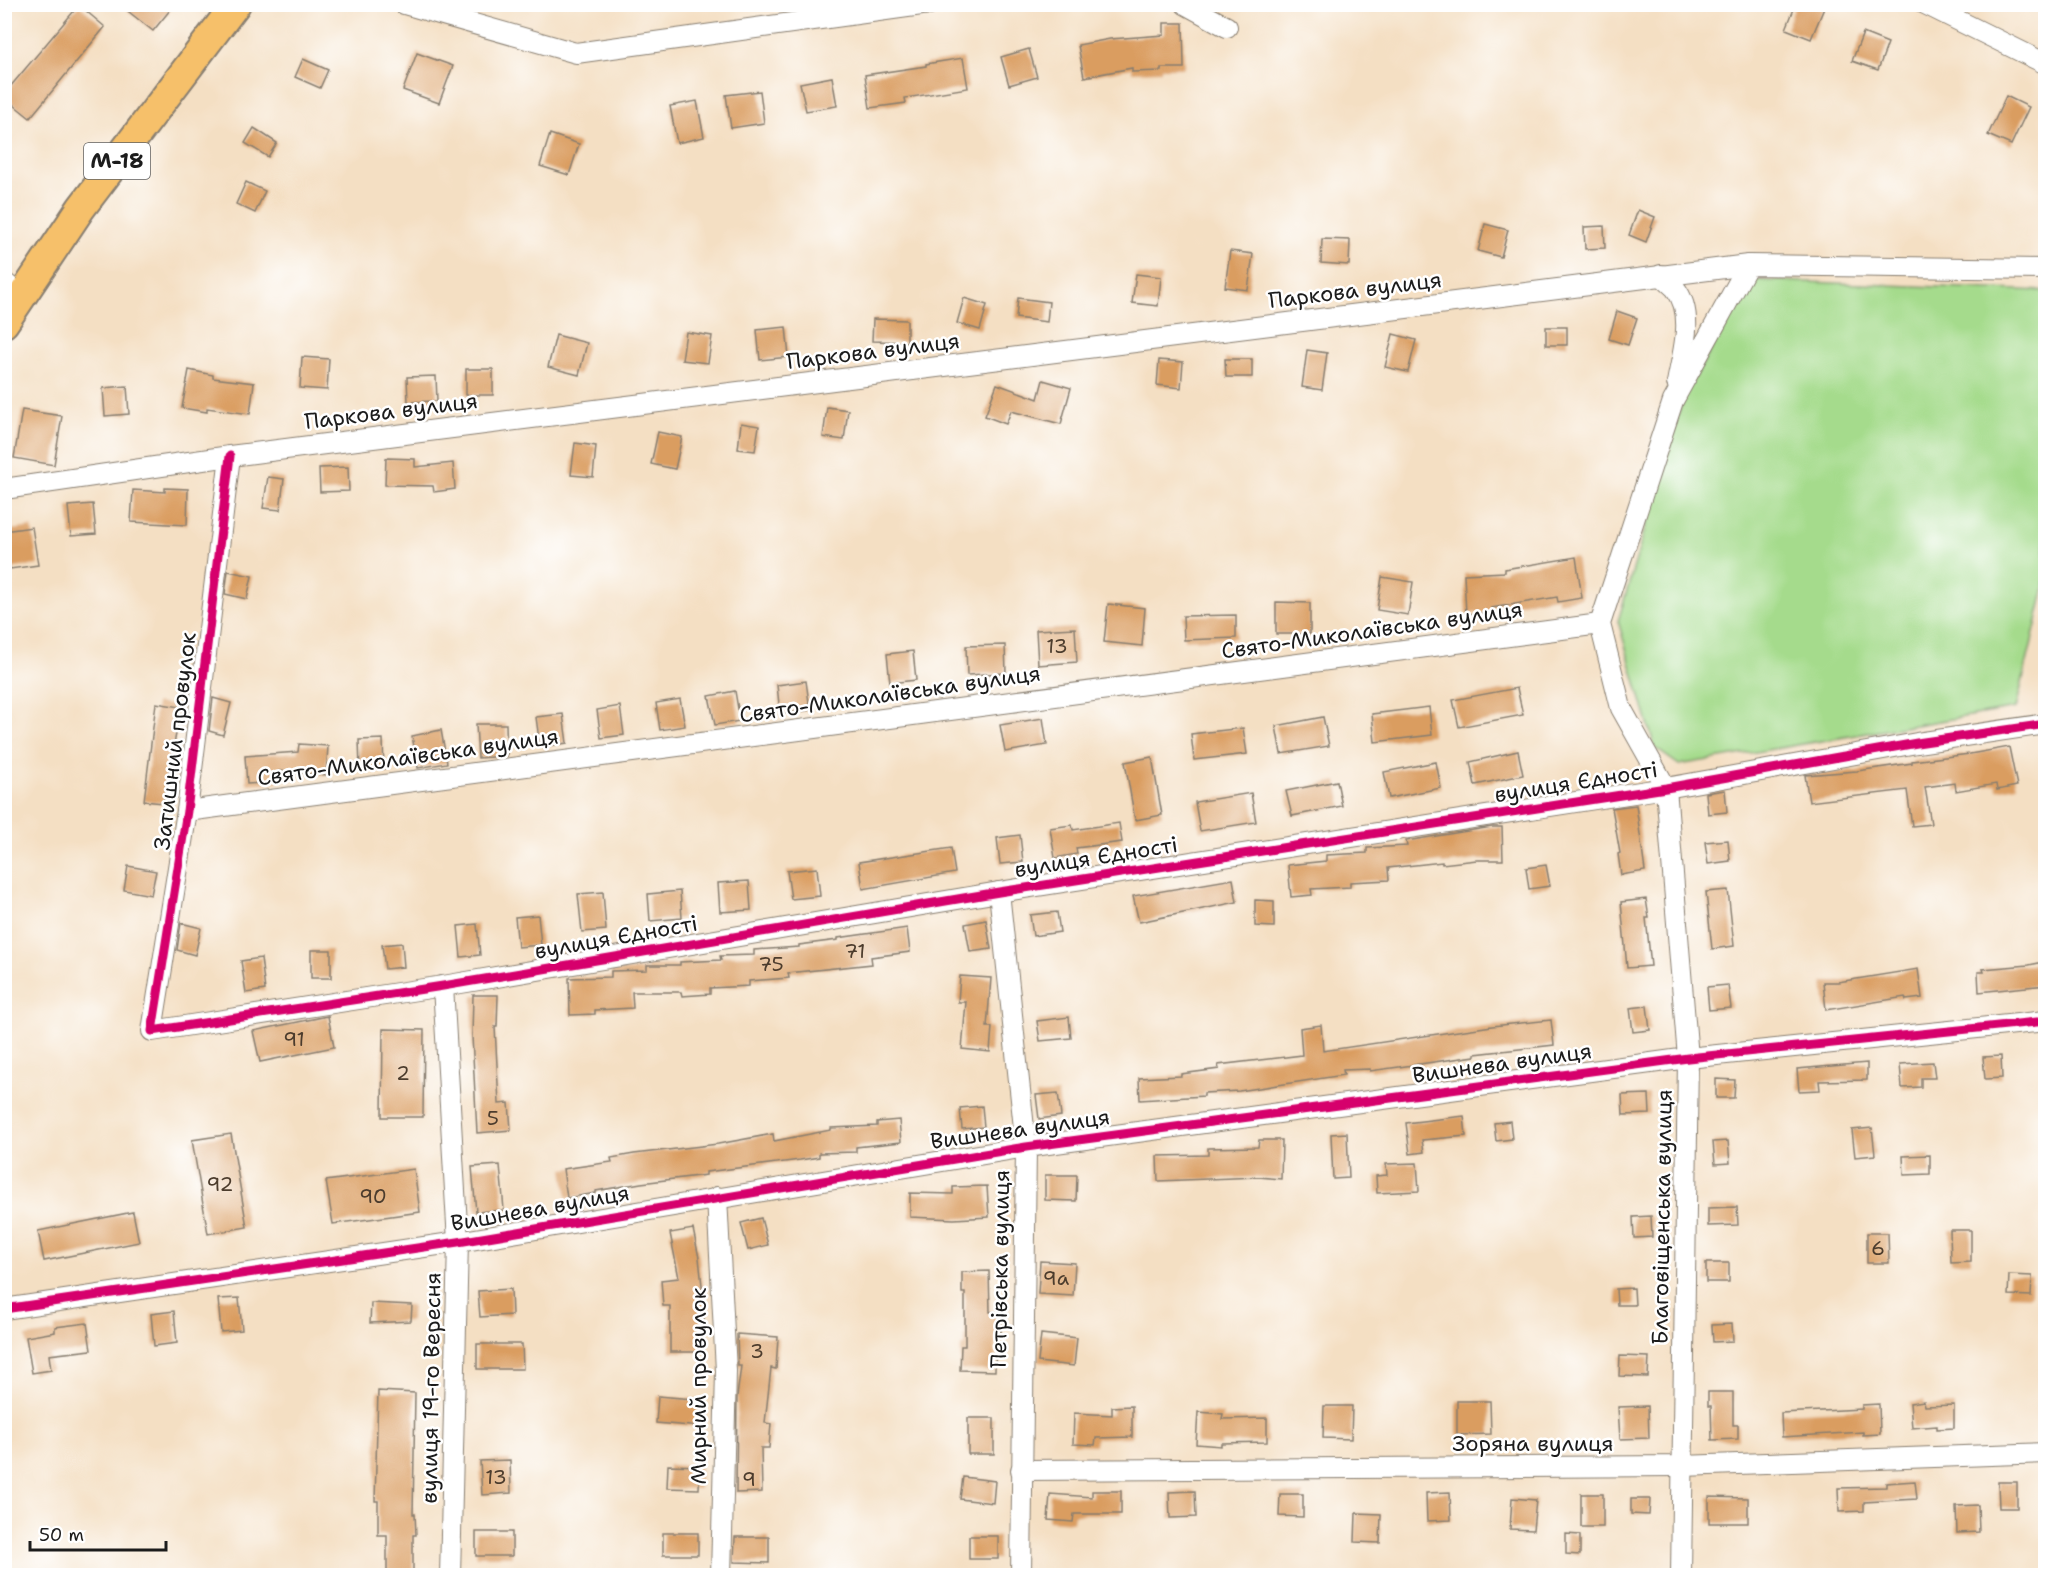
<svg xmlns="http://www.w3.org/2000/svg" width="2050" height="1580" viewBox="0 0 2050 1580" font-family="'Shantell Sans',sans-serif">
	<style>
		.green { fill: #a5db8c; stroke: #607c54; stroke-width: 1.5 }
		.building { fill: #da9d60 }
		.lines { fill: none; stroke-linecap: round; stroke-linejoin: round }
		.minor-casing { stroke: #887e70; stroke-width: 22 }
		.highway-casing { stroke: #887e70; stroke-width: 32 }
		.minor { stroke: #fff; stroke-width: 20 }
		.highway { stroke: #f6c06b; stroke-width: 28 }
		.cycleway-casing { stroke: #fff; stroke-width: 13 }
		.cycleway { stroke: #d6006c; stroke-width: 9 }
		.labels { text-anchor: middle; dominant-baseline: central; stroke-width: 5; stroke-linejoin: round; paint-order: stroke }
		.number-label { font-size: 20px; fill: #4c3c2d }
		.shield { fill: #fff; stroke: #606060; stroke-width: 1.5 }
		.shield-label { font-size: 21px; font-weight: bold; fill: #1c1c1c }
		.street-label { font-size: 22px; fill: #1c1c1c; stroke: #fff }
	</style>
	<rect width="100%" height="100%" fill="#fff"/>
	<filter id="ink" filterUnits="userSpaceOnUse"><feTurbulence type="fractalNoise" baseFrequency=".0167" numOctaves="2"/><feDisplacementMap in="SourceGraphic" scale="12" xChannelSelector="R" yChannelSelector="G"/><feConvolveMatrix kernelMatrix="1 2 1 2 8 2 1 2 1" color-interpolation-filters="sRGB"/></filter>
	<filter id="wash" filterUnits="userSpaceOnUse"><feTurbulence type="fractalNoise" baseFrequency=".008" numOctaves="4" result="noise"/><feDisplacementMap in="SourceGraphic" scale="24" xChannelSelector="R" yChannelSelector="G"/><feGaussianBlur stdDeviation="1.35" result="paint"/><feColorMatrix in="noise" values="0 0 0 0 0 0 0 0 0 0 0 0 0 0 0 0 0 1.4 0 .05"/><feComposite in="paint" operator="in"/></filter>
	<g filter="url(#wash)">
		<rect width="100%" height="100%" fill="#f4dfc3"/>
		<path class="green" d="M1753 280 2045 291V587L2016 708 1679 765 1655 748 1618 621 1684 395Z"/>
		<g id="blocks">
			<g class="building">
				<path d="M119 4H175L153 31Z"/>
				<path d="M1796 4H1817L1824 8 1811 39 1786 29Z"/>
				<path d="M79 5 105 27 30 118 4 97V94Z"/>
				<path d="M1164 23H1183L1184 68H1161V71L1132 72V68L1084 77 1078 45 1110 39 1164 35Z"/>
				<path d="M1863 33 1888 43 1878 70 1852 61Z"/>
				<path d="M1029 49 1037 77 1009 85 1001 57Z"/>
				<path d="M417 53 453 66 439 103 403 90Z"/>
				<path d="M963 58 968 88 905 98 906 103 870 108 865 75 926 66V64Z"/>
				<path d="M303 59 328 70 320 88 295 77Z"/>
				<path d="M832 77 837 106 806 111 800 83Z"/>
				<path d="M760 91 764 123 731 128 726 95Z"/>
				<path d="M2006 96 2029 107 2011 145 1988 135Z"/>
				<path d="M697 101 704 137 677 143 670 106Z"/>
				<path d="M254 128 277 143 268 157 245 143Z"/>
				<path d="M550 134 579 144 569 175 540 166Z"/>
				<path d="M246 182 265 191 255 213 236 204Z"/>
				<path d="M1638 210 1655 217 1646 242 1629 235Z"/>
				<path d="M1485 224 1508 230 1501 257 1478 251Z"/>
				<path d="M1604 226 1605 248 1585 249 1584 227Z"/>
				<path d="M1322 239 1350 240 1349 265 1321 263Z"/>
				<path d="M1230 251 1253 254 1248 290 1225 287Z"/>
				<path d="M1136 274 1161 277 1158 306 1132 303Z"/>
				<path d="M964 298 987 305 980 330 957 323Z"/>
				<path d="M1018 298 1049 302 1047 322 1016 318Z"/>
				<path d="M1617 311 1637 318 1628 345 1609 339Z"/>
				<path d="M873 319 907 320V342L872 341Z"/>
				<path d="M786 327 789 357 760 360 757 330Z"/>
				<rect x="1546" y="327" width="21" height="18"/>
				<path d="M686 332 712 336 708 363 682 360Z"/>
				<path d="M1393 334 1416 340 1408 372 1385 367Z"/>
				<path d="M556 335 587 343 579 375 548 367Z"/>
				<path d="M1307 350 1327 353 1322 390 1302 387Z"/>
				<path d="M302 357 329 359 327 390 300 388Z"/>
				<path d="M1225 359H1252V377H1226Z"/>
				<path d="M1159 360 1183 362 1181 388 1157 385Z"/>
				<rect x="466" y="369" width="27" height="26"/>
				<path d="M189 370 213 375V378L254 383 250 414 207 408V412L182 408Z"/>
				<path d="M436 376 437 401 408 402 407 377Z"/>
				<path d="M1043 380 1071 388 1061 424 1011 411 1006 424 985 416 997 384 1038 399Z"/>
				<path d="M127 386 129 414 105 416 103 388Z"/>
				<path d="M827 407 848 410 844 440 823 437Z"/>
				<path d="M22 410 62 416 54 465 14 458Z"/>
				<path d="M741 423 759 426 755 451 738 449Z"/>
				<path d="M658 432 682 437 675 469 651 464Z"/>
				<path d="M575 443 596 446 593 477 571 475Z"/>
				<path d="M386 458 415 459V467L453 463 455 489 434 492 433 486 385 485Z"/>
				<path d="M348 467 349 491 320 492 319 468Z"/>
				<path d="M268 477 284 479 280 510 263 508Z"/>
				<path d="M165 488 188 489 187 525 131 522 133 490 165 492Z"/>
				<path d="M93 504 96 534 71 536 68 506Z"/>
				<path d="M32 527 38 565 10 569 4 531Z"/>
				<path d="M1576 557 1582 598 1558 602 1557 597 1492 608V612L1466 614 1464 574 1505 572V569Z"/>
				<path d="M228 571 252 576 247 599 225 594Z"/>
				<path d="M1382 577 1413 582 1408 615 1377 610Z"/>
				<path d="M1276 602 1310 603V634H1276Z"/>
				<path d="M1108 604 1145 608 1142 646 1104 642Z"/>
				<path d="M1236 615V638L1184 640 1183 616Z"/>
				<path d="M1075 628 1077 662 1038 665 1036 630Z"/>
				<path d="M1005 645 1006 673 967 675 966 646Z"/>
				<path d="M913 651 916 680 890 683 887 654Z"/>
				<path d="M806 681 810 710 780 714 777 685Z"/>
				<path d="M1517 688 1523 715 1459 727 1453 700Z"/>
				<path d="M735 691 740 721 715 725 709 696Z"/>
				<path d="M213 698 231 703 223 735 209 731Z"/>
				<path d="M680 699 685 726 660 730 656 703Z"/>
				<path d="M156 703 181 707 163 803 144 801Z"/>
				<path d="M620 706 624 735 601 738 597 710Z"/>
				<path d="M1429 707 1432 735 1375 742 1372 714Z"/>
				<path d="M563 714 567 743 540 747 536 717Z"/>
				<path d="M1323 717 1329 746 1281 754 1276 726Z"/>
				<path d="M1043 718 1047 745 1005 752 1000 725Z"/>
				<path d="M476 724H506L507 756 478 758Z"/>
				<path d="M1243 728 1247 754 1194 760 1191 734Z"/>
				<path d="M441 730 447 763 418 768 412 736Z"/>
				<path d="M383 739 384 769 360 770 359 740Z"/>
				<path d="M299 744 328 746 326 775 279 771 280 782 247 784 245 756 298 752Z"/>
				<path d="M2009 747 2017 786 1997 790 1996 784 1956 791 1955 783 1925 787 1931 824 1912 826 1907 790 1809 802 1805 775 1857 771 1912 763V761L1970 754Z"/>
				<path d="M1518 751 1523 775 1475 785 1470 762Z"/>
				<path d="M1152 757 1162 815 1135 820 1125 762Z"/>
				<path d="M1436 762 1441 788 1389 798 1384 772Z"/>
				<path d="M1337 781 1342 806 1292 816 1286 791Z"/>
				<path d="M1725 790 1727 812 1708 814 1706 793Z"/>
				<path d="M1251 793 1256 822 1200 831 1195 802Z"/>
				<path d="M1636 805 1645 871 1621 875 1618 854 1620 853 1612 808Z"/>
				<path d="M1119 823 1122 842 1076 848 1077 854 1055 858 1050 828 1072 825 1073 830Z"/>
				<path d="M1492 827H1502L1503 860H1477L1442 864V862L1388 868 1389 880 1350 882V887L1311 889 1312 895 1291 897 1288 865 1326 861V855L1367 853V848L1407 846 1406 841Z"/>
				<path d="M1020 835 1023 862 1000 864 997 838Z"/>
				<path d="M1728 840 1730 861 1708 864 1705 842Z"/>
				<path d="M951 848 955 873 863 889 859 862Z"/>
				<path d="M1546 865 1550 886 1529 889 1526 868Z"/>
				<path d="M128 866 156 871 151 895 124 890Z"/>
				<path d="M817 868 820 896 791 899 787 871Z"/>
				<path d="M1233 879 1237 902 1139 922 1133 896Z"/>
				<path d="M749 881 751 910 720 912 718 883Z"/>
				<path d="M1728 890 1734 946 1712 949 1706 892Z"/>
				<path d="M680 891 682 918 650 921 648 894Z"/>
				<path d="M603 892 606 930 582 932 578 894Z"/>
				<path d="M1646 899 1649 918H1646L1651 966 1627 968 1621 902Z"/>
				<path d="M1255 900 1274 901V927L1255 926Z"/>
				<path d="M1057 912 1060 932 1033 936 1030 915Z"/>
				<path d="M538 915 541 945 518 947 515 917Z"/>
				<path d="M986 920 991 949 970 952 965 924Z"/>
				<path d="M181 923 201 928 195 955 177 950Z"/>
				<path d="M477 924 480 955 461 957 458 926Z"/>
				<path d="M907 928 910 952 871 957 872 964 788 973 789 978 749 981V986L710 988V994L682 996 681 992H632L633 1008 595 1010V1014L570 1015 569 978 611 977V971L647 970V965H680V962L721 960 720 956 754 955V950L799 947V945L838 940V938Z"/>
				<path d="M402 943 404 967 385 969 382 945Z"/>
				<rect x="311" y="950" width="20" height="28"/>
				<path d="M261 958 265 990 246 993 241 961Z"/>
				<path d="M2044 962 2046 985 1979 992 1978 972H1984L1983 969 2029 965Z"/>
				<path d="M1918 969 1922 998 1906 1000 1905 997 1826 1010 1823 982H1838Z"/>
				<path d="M960 976 991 978 987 1027H992L990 1052 962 1049 966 1002H958Z"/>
				<path d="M1728 985 1731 1008 1709 1010 1707 987Z"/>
				<path d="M473 995H498L497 1027H495L499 1104 509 1103 511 1130 477 1133 472 1036Z"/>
				<path d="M1647 1006 1650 1030 1633 1032 1630 1008Z"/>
				<path d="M328 1016 334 1047 260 1062 253 1031Z"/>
				<path d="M1069 1017 1071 1038 1040 1041 1037 1021Z"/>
				<path d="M1551 1020 1554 1045 1475 1054V1056L1399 1067 1370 1071V1069L1343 1070 1344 1075 1239 1091 1204 1093V1096L1140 1100 1139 1078 1181 1076V1074L1219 1069 1218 1065 1302 1055 1300 1028 1321 1025 1323 1051 1492 1026Z"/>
				<path d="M383 1029 424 1030 423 1117H382Z"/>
				<path d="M2001 1056 2002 1078 1985 1079 1983 1057Z"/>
				<path d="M1933 1062 1935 1078H1921V1087L1902 1088 1900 1064Z"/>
				<path d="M1867 1063V1080L1819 1081 1820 1090 1799 1091 1797 1069Z"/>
				<path d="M1716 1079 1735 1080 1734 1098H1716Z"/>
				<path d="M1058 1093 1061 1116 1039 1119 1036 1095Z"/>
				<path d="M1649 1094 1650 1114 1623 1115 1622 1095Z"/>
				<path d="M982 1106 984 1127 962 1129 960 1108Z"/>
				<path d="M1464 1116 1466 1136 1422 1140 1424 1152 1410 1154 1406 1123Z"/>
				<path d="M899 1120 901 1142 856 1147V1152L819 1153V1157L800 1160 706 1172V1175L641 1183 596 1191V1193L567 1198 563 1169 612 1162 611 1158 634 1154 718 1144 773 1134 774 1141 831 1130V1128L877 1126V1122Z"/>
				<path d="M1510 1121 1512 1139 1496 1141 1494 1123Z"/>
				<path d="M1872 1128 1875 1155 1855 1157 1852 1130Z"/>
				<path d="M1347 1133 1349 1178 1333 1179 1331 1134Z"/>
				<path d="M231 1134 247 1227 208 1234 192 1140Z"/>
				<path d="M1259 1140H1282L1281 1179 1258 1177 1158 1181 1157 1156 1208 1155V1148L1258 1147Z"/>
				<path d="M1728 1141 1730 1163 1715 1164 1713 1142Z"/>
				<path d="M1930 1155V1174L1904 1175 1903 1156Z"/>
				<path d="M1417 1163 1419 1191 1377 1193 1376 1176 1387 1175 1386 1164Z"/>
				<path d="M500 1165 504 1210 476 1212 472 1167Z"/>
				<path d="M414 1169 420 1212 333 1224 326 1181Z"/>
				<path d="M1045 1175H1077L1076 1201 1045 1200Z"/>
				<path d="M987 1186 989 1217 954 1219 910 1217V1193L953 1194V1187Z"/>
				<path d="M1737 1207 1738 1225 1708 1226V1208Z"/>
				<path d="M133 1212 139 1242 44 1261 38 1231Z"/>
				<path d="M1651 1216 1652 1237 1634 1238 1633 1217Z"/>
				<path d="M761 1218 768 1245 748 1250 741 1223Z"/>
				<path d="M693 1229 699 1258 704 1304V1352H670V1306H663L661 1280 679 1278 670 1233Z"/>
				<path d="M1950 1230H1971V1262L1951 1263Z"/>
				<path d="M1867 1233H1888L1889 1263H1867Z"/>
				<path d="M1040 1261 1075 1263 1073 1296 1038 1294Z"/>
				<rect x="1706" y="1263" width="23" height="19"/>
				<path d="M989 1271 990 1312H1001V1335H996L995 1371 960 1370 961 1346H965V1293H962V1272Z"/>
				<path d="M2009 1275 2032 1276 2031 1296 2008 1295Z"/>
				<path d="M1634 1288 1635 1305H1617L1616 1289Z"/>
				<path d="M511 1289 512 1315 480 1317 478 1291Z"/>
				<path d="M239 1298 242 1330 221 1332 218 1299Z"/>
				<path d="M371 1303 412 1305 411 1321 370 1323Z"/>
				<path d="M174 1311 177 1343 154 1346 151 1314Z"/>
				<path d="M87 1323 91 1350 49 1355 51 1370 32 1373 26 1337 55 1332V1327Z"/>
				<path d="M1732 1324 1733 1341 1713 1342 1712 1325Z"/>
				<path d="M737 1334 778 1337 776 1369 771 1368 765 1423 771 1424 769 1448H761L762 1492 736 1493 737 1397 741 1366H738Z"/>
				<path d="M1041 1334 1077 1338 1074 1366 1038 1362Z"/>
				<path d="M477 1344H522L523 1369H477Z"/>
				<path d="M1620 1356 1649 1357 1648 1377 1619 1376Z"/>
				<path d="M378 1391 415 1393 413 1514H415L416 1535H413V1575H387V1535H378V1501H375Z"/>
				<path d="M1708 1392H1733V1425H1738V1439L1712 1440 1711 1406H1708Z"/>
				<path d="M658 1396 704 1400 702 1427 656 1423Z"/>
				<path d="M1457 1401H1490L1491 1434 1457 1435Z"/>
				<path d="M1924 1401 1925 1406 1954 1405V1428L1937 1429V1426L1912 1428 1910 1403Z"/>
				<path d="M1879 1404 1880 1434 1863 1435V1432L1782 1437 1781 1413 1862 1409V1405Z"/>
				<path d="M1132 1406V1437L1096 1438 1095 1445 1073 1444 1074 1413 1112 1415V1407Z"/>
				<path d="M1324 1406H1352L1351 1439 1323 1438Z"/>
				<path d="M1648 1406 1649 1438 1620 1439 1618 1407Z"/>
				<path d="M1198 1412 1223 1414 1222 1419 1267 1418V1442L1221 1443V1446L1196 1444Z"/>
				<rect x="968" y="1418" width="26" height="36"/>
				<path d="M510 1460 511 1493 482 1495 480 1461Z"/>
				<path d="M668 1465 700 1466 699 1489 667 1488Z"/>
				<path d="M963 1477 995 1481 993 1503 960 1499Z"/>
				<path d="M1915 1481 1917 1499 1864 1502V1511L1839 1512 1838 1488 1886 1487V1483Z"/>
				<path d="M1998 1482H2017V1508H1999Z"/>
				<path d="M1092 1491H1121V1514H1074L1073 1522 1048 1520 1050 1494 1092 1497Z"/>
				<path d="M1195 1491 1196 1517 1170 1518 1169 1492Z"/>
				<path d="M1450 1492 1451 1520 1427 1521 1426 1493Z"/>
				<path d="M1280 1494H1303V1517L1279 1516Z"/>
				<rect x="1581" y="1494" width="22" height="33"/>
				<path d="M1709 1497 1748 1498V1523H1709Z"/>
				<path d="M1512 1498 1536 1500 1533 1530 1510 1529Z"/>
				<path d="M1631 1499H1650L1649 1515 1631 1514Z"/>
				<path d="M1978 1505 1979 1532 1957 1533 1956 1506Z"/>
				<path d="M1356 1513 1381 1514 1380 1543 1355 1542Z"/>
				<rect x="476" y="1532" width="36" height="24"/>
				<rect x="663" y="1533" width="35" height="22"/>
				<path d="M1566 1534 1580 1535V1555L1566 1554Z"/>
				<rect x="969" y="1536" width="29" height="23"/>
				<path d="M735 1537H769V1563L734 1562Z"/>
			</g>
		</g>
	</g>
	<g filter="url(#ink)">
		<use href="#blocks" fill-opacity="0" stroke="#887e70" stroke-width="1.5"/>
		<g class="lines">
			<g class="minor-casing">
				<g id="minor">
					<path d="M404 4 576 53 929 4"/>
					<path d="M1185 4 1227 27"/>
					<path d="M1925 4 2046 64"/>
					<path d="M1661 275C1666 280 1671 284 1675 288 1696 314 1682 354 1677 383"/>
					<path d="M4 282 21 296"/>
					<path d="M230 456 187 811 152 1031 443 986 999 892 1666 788 1917 743 2046 724"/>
					<path d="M4 489 230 456 1748 265 2046 269"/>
					<path d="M187 811 1600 624"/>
					<path d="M999 892 1026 1147 1021 1576"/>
					<path d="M443 986 458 1242 450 1576"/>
					<path d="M717 1197 726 1371 721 1576"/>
					<path d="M4 1309 458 1242 1026 1147 1688 1058 2046 1021"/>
					<path d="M1021 1470 1682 1466 2046 1453"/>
					<path d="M1681 1576 1688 1058 1666 788 1621 708 1600 624 1673 401 1748 265"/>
				</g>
			</g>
			<g class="highway-casing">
				<path id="highway" d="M4 323 81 208 236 4"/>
			</g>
			<use href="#minor" class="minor"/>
			<use href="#highway" class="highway"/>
			<g class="cycleway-casing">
				<g id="cycleway">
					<path d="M230 456 187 811 152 1031 443 986 999 892 1666 788 1917 743 2046 724"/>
					<path d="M4 1309 458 1242 1026 1147 1688 1058 2046 1021"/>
				</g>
			</g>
			<use href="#cycleway" class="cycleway"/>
		</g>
	</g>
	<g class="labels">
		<g class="number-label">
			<text x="1057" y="646">13</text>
			<text x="855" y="951">71</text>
			<text x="771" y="964">75</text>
			<text x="294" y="1039">91</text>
			<text x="403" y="1073">2</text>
			<text x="493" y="1118">5</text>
			<text x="220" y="1184">92</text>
			<text x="373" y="1196">90</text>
			<text x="1878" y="1248">6</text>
			<text x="1056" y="1278">9а</text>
			<text x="757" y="1351">3</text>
			<text x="496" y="1477">13</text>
			<text x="749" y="1479">9</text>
		</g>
		<rect class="shield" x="84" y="143" width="66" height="36" rx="4.5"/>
		<g class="shield-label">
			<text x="117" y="161">М-18</text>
		</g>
		<g class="street-label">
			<text transform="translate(1355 290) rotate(-7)">Паркова вулиця</text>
			<text transform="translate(873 351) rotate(-7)">Паркова вулиця</text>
			<text transform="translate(391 411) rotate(-7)">Паркова вулиця</text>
			<text transform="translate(1372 630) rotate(-8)">Свято-Миколаївська вулиця</text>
			<text transform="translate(890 694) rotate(-8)">Свято-Миколаївська вулиця</text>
			<text transform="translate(175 741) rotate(-83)">Затишний провулок</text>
			<text transform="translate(408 757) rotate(-8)">Свято-Миколаївська вулиця</text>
			<text transform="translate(1576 782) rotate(-9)">вулиця Єдності</text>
			<text transform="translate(1096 857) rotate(-9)">вулиця Єдності</text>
			<text transform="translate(616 937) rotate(-10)">вулиця Єдності</text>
			<text transform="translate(1502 1063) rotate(-8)">Вишнева вулиця</text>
			<text transform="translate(1020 1129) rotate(-8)">Вишнева вулиця</text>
			<text transform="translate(540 1208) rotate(-10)">Вишнева вулиця</text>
			<text transform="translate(1662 1217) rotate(-89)">Благовіщенська вулиця</text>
			<text transform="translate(1000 1269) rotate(-89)">Петрівська вулиця</text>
			<text transform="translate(698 1386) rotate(-90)">Мирний провулок</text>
			<text transform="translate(431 1388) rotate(-89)">вулиця 19-го Вересня</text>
			<text x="1533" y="1443">Зоряна вулиця</text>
		</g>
	</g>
	<rect width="2050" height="1580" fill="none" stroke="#fff" stroke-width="24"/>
	<path d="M30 1541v9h136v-9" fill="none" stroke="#1c1c1c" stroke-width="3"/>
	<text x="39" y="1541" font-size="18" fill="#1c1c1c" stroke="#ffffff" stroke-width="4.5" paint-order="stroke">50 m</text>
</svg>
